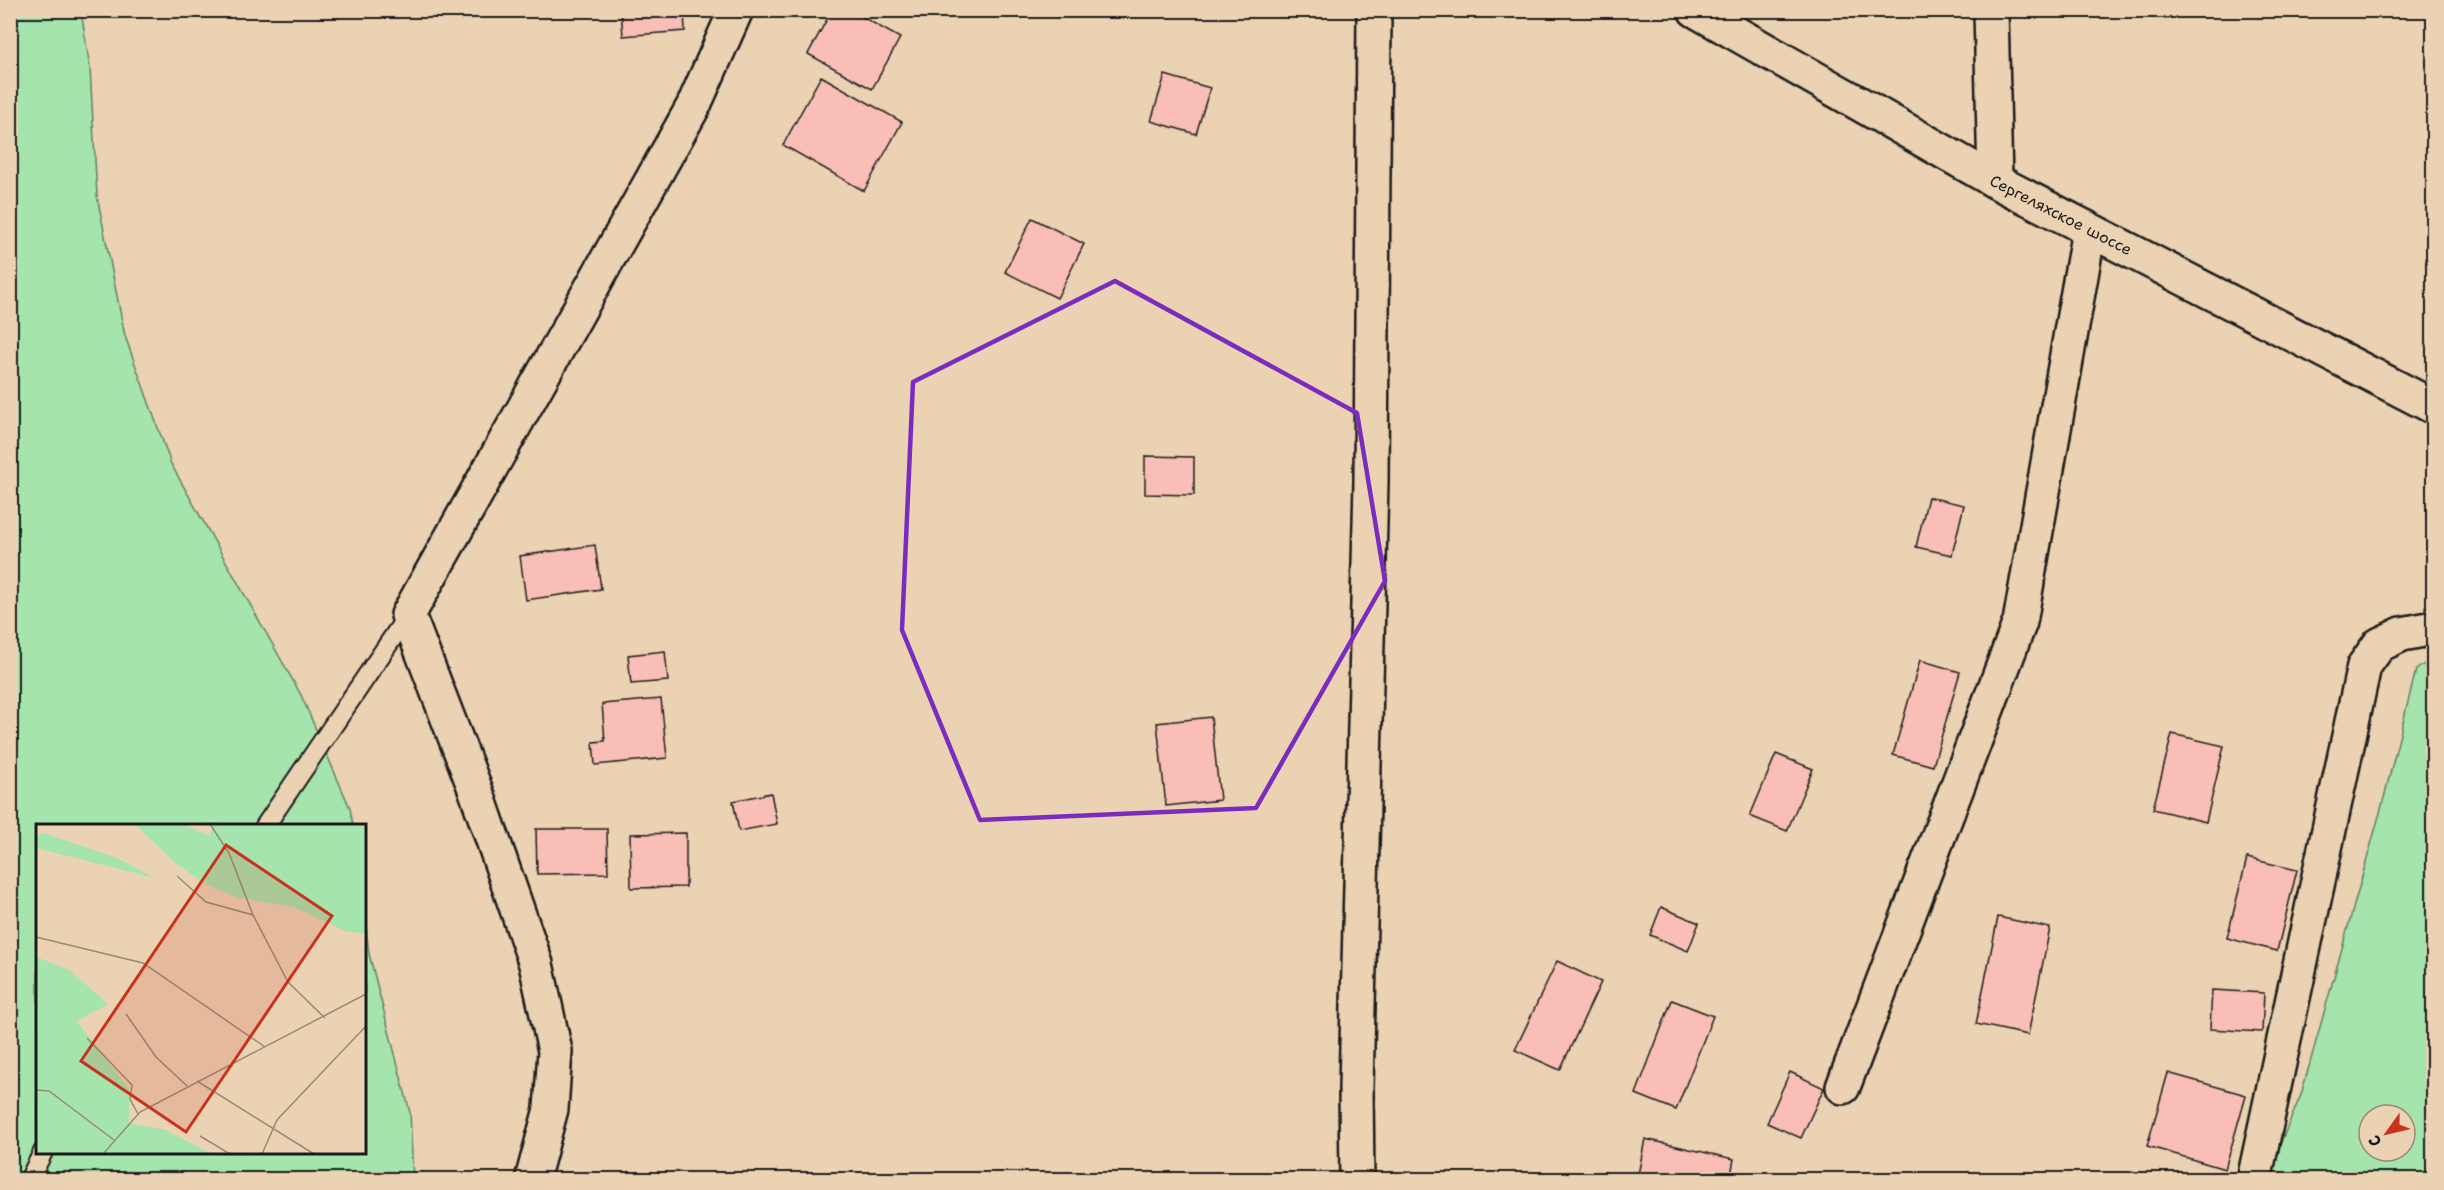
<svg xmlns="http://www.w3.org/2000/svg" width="2444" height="1190" viewBox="0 0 2444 1190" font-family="'Shantell Sans',sans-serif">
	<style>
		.green { fill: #a5e4ac; stroke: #608064; stroke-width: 1.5; fill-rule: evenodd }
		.building { fill: #f9beb6; stroke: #1c1c1c; stroke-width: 1.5 }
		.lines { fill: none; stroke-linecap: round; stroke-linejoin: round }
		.service-casing { stroke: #1c1c1c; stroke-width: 22 }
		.minor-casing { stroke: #1c1c1c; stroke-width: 38 }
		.secondary-casing { stroke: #1c1c1c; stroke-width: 38 }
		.service { stroke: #ead2b2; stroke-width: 18 }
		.minor { stroke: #ead2b2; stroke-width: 33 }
		.secondary { stroke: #ead2b2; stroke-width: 33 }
		.marked { fill: none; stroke: #7b2cbf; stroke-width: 4.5; stroke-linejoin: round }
		.labels { text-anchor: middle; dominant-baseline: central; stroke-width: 6; stroke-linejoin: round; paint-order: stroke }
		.street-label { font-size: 16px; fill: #1c1c1c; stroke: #ead2b2 }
		.inset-road { fill: none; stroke: #988976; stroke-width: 1.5 }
		.view { fill: #c8321e; fill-opacity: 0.15; stroke: #c8321e; stroke-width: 3 }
		.inset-edge { fill: none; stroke: #1c1c1c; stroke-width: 3 }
	</style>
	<rect width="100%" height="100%" fill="#ead2b2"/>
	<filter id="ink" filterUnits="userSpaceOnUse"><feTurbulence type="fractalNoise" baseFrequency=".0167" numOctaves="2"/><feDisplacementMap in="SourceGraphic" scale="12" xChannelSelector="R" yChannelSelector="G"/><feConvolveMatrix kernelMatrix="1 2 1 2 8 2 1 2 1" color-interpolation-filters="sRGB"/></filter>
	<g filter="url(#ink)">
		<g class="green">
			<path d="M10 11H81L90 68 97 196 125 336 171 464 301 695 350 808 353 825 38 826V1152H364L365 918 369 954 410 1112 413 1179H11Z"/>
			<path d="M2433 658V1179L2265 1180 2301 1095 2384 798 2416 670ZM2369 1115H2405V1151H2369Z"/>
		</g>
		<g class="building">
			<path d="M621 10H684L685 31 623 36Z"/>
			<path d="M832 10H850L900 38 872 89 808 54Z"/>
			<path d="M1165 75 1210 88 1196 134 1151 121Z"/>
			<path d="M821 76 902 122 864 191 783 145Z"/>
			<path d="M1032 218 1084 244 1057 298 1005 272Z"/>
			<path d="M1145 456 1194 457V495L1145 494Z"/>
			<path d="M1928 497 1964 505 1952 555 1916 547Z"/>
			<path d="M595 545 601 589 526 600 520 556Z"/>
			<path d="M665 651 668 681 631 684 628 655Z"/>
			<path d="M1920 660 1960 672 1933 766 1893 755Z"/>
			<path d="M661 699 667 758 595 765 593 742 605 741 602 704Z"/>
			<path d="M1211 717 1220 800 1166 806 1157 723Z"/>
			<path d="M2172 734 2224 746 2206 822 2153 809Z"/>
			<path d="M1776 754 1813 769 1787 831 1750 816Z"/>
			<path d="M771 793 777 824 739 831 733 801Z"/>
			<path d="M536 829H607L608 873 537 874Z"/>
			<path d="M686 833V887L631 888 630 834Z"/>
			<path d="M2247 858 2297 870 2277 951 2227 938Z"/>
			<path d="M1661 907 1699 923 1688 951 1650 935Z"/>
			<path d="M1998 917 2050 928 2028 1035 1976 1024Z"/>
			<path d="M1557 961 1601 982 1560 1070 1515 1050Z"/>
			<path d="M2212 990 2264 993 2262 1032 2210 1029Z"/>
			<path d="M1672 1000 1713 1016 1676 1110 1636 1094Z"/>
			<path d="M1790 1072 1824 1088 1801 1138 1767 1123Z"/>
			<path d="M2168 1073 2246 1095 2225 1169 2147 1146Z"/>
			<path d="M1645 1139 1734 1159 1730 1180H1637Z"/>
		</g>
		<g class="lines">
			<g class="service-casing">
				<g id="service">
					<path d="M265 826 408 615"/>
					<path d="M29 1180 43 1152"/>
				</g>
			</g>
			<g class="minor-casing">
				<g id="minor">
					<path d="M1991 10 1995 181"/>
					<path d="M1843 1087 2020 622 2089 230"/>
					<path d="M532 1180 551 1109 555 1051 536 964 476 791 408 615 693 107 736 10"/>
					<path d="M1357 1180 1356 1087 1371 482 1374 10"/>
					<path d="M2254 1180 2364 666 2379 645 2402 634 2434 628"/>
				</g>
			</g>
			<g class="secondary-casing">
				<path id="secondary" d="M1695 10 1995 181 2434 407"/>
			</g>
			<use href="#service" class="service"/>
			<use href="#minor" class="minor"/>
			<use href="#secondary" class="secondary"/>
		</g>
	</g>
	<path class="marked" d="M1115 281 1357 413 1385 581 1256 808 980 820 902 630 913 382Z"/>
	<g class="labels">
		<g class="street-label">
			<text transform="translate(2061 215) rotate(27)">Сергеляхское шоссе</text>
		</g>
	</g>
	<g transform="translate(36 824)">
		<rect width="330" height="330" fill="#ead2b2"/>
		<path d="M99 0H147L174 12 176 0H330V110L309 107 258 83 203 74 173 62 139 39ZM8 9 81 34 119 54 0 24V12ZM0 133 32 145 72 180 41 197 93 265V299L130 306 176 330H0Z" fill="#a5e4ac"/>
		<path class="inset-road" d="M174 0 193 29 217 91M141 52 170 78 217 91 252 158 289 194M0 113 107 139 229 223M90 190 120 233 151 262M51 214 96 261 94 275 102 290M161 257 278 330M0 266 13 267 78 316M164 312 194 330M67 330 104 288 330 170M226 330 241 296 330 202"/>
		<path class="view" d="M190 21 296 92 150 308 45 237Z"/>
		<rect width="330" height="330" class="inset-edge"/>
	</g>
	<rect width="2444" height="1190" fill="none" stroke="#ead2b2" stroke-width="36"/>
	<rect x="18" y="18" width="2408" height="1154" fill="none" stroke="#1c1c1c" stroke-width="2" filter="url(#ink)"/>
	<g transform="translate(2387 1133) rotate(236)"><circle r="28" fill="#ead2b2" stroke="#988976" stroke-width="1.5"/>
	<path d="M0-4.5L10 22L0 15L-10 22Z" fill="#c8321e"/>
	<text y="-9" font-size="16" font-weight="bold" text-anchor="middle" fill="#1c1c1c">С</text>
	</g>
</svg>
